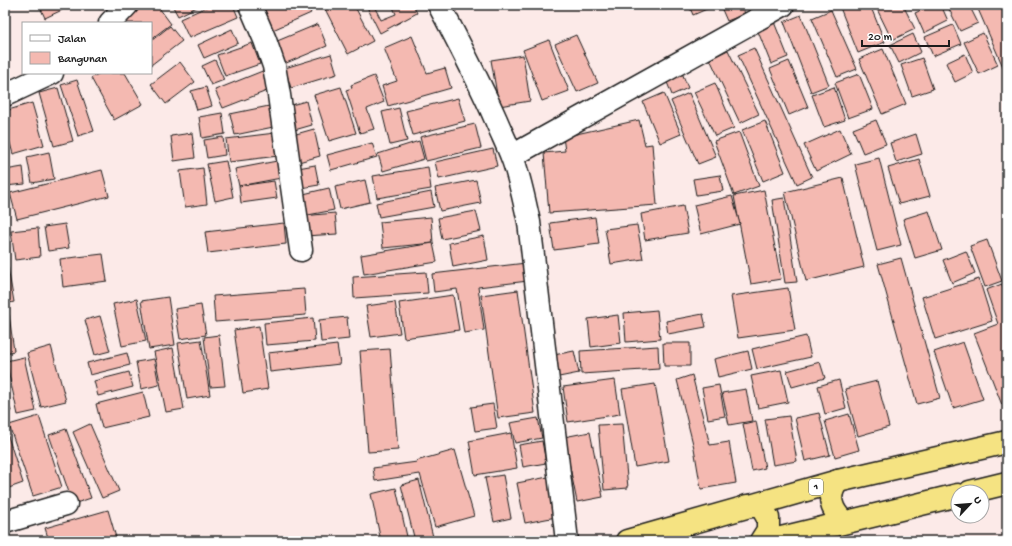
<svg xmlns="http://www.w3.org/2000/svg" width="1012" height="546" viewBox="0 0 1012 546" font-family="'Gochi Hand',sans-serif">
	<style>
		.building { fill: #f4b9b1; stroke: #1c1c1c }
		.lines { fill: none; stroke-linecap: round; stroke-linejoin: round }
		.minor-casing { stroke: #1c1c1c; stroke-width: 25 }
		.highway-casing { stroke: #1c1c1c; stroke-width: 25 }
		.minor { stroke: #fff; stroke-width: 22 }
		.highway { stroke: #f5e382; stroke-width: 22 }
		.labels { text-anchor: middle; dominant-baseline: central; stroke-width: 4; stroke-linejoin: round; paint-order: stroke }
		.shield { fill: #fff; stroke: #606060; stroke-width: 1 }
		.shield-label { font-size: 10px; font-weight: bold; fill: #1c1c1c }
	</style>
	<rect width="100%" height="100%" fill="#fceae8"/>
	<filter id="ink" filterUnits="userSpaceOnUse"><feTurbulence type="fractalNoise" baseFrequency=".025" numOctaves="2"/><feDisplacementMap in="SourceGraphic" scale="8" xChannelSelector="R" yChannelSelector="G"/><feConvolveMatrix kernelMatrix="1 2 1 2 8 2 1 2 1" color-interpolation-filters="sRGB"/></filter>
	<g filter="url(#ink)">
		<g class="building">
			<path d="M39 5H60L62 10 45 18Z"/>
			<path d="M141 5H157L171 24 151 39V23H117Z"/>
			<path d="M172 5H201L178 16Z"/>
			<path d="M211 5H233L238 17 189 38 180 19Z"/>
			<path d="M270 5H307L311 13 266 33 256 12Z"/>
			<path d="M323 5H354L373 41 348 54Z"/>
			<path d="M366 5H381L375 8 381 20 396 14 392 5H413L417 13 380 33Z"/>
			<path d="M689 5H716L693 15Z"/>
			<path d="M720 5H742L745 14 727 21Z"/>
			<path d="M839 5H870L885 42 858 53Z"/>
			<path d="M875 5H903L915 29 892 40Z"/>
			<path d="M932 5H941L948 21 924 33 915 13Z"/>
			<path d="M947 5H969L978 23 960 31Z"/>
			<path d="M987 5H1006L1007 7V76L978 9Z"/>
			<path d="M831 10 857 69 837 77 812 18Z"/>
			<path d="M801 15 829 85 811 92 784 22Z"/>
			<path d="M772 17 788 57 771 64 755 24Z"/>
			<path d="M318 24 327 46 279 66 270 44Z"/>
			<path d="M953 25 961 44 933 56 925 37Z"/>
			<path d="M170 26 182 41 151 65V41Z"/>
			<path d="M232 29 238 43 204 58 198 45Z"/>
			<path d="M983 33 998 65 979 74 964 42Z"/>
			<path d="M913 34 921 52 899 63 890 45Z"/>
			<path d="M576 35 598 83 577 92 555 44Z"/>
			<path d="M412 36 427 73 445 68 451 88 388 106 382 86 397 81 384 48Z"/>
			<path d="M549 40 569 91 542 101 523 50Z"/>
			<path d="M252 43 260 64 225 76 217 55Z"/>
			<path d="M754 48 812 177 797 184 738 55Z"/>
			<path d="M883 49 906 104 882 114 859 59Z"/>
			<path d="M728 50 759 114 740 123 710 59Z"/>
			<path d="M331 54 337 74 291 88 285 68Z"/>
			<path d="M965 54 973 73 955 82 946 63Z"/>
			<path d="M523 55 530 101 499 106 491 60Z"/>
			<path d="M922 58 933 89 912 96 901 65Z"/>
			<path d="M215 60 224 80 211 85 202 66Z"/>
			<path d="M789 61 808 107 789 115 770 69Z"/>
			<path d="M180 62 195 82 166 104 151 84Z"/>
			<path d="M679 65 688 88 672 95 663 72Z"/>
			<path d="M265 70 272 89 223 108 215 90Z"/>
			<path d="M100 73H125L143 104 114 120 91 78Z"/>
			<path d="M859 74 873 109 848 118 835 83Z"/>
			<path d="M374 76 384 102 367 109 374 129 360 133 346 90 352 88 351 85Z"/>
			<path d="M77 80 94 131 78 136 61 85Z"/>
			<path d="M715 83 734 128 715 136 694 92Z"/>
			<path d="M206 87 212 106 197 110 191 91Z"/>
			<path d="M341 87 356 133 329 141 314 95Z"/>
			<path d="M834 87 845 120 824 127 812 95Z"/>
			<path d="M58 88 73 141 54 146 39 93Z"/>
			<path d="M664 93 681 134 660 143 643 102Z"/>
			<path d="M689 93 716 157 698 164 671 101Z"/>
			<path d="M458 98 465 121 413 135 406 111Z"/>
			<path d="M306 101 312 125 291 131 284 107Z"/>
			<path d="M32 103 44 145 13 154 5 125V111Z"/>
			<path d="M274 105 278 126 235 135 230 114Z"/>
			<path d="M399 108 407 141 390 145 382 112Z"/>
			<path d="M222 113 225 134 202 138 199 117Z"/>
			<path d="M639 120 645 145 652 144 657 205 549 213 544 153 565 151 563 137Z"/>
			<path d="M876 120 886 144 863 153 853 129Z"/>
			<path d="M765 121 785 172 763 181 742 130Z"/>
			<path d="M475 124 481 148 426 161 420 137Z"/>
			<path d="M314 129 320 156 295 163 289 136Z"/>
			<path d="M840 129 851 154 816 171 804 145Z"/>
			<path d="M739 132 759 186 734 195 714 141Z"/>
			<path d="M192 133 195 158 174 161 171 136Z"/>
			<path d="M275 133 278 156 229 162 226 139Z"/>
			<path d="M916 134 922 154 896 162 890 143Z"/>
			<path d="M223 137 225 155 207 158 204 140Z"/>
			<path d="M419 141 424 159 383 171 378 154Z"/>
			<path d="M372 143 377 157 331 170 327 155Z"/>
			<path d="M493 149 497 166 439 179 435 162Z"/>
			<path d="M49 152 54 179 32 183 27 157Z"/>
			<path d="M879 158 901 245 877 251 855 164Z"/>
			<path d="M919 159 930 196 899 204 888 168Z"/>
			<path d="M226 161 233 197 215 201 207 164Z"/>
			<path d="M277 161 281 178 239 186 235 169Z"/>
			<path d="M315 165 319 185 301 188 298 168Z"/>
			<path d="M23 167 25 184 5 186V170Z"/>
			<path d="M428 167 431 189 377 198 373 176Z"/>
			<path d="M203 168 207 204 185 207 180 171Z"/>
			<path d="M102 170 109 196 17 219 10 193Z"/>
			<path d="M720 175 723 191 696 195 693 179Z"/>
			<path d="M843 178 864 267 806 281 785 192Z"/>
			<path d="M365 180 370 202 340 209 335 187Z"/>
			<path d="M476 180 481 203 440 211 435 188Z"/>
			<path d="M274 181 277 198 241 203 239 186Z"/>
			<path d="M329 188 334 210 303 216 299 195Z"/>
			<path d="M764 190 781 279 751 284 734 196Z"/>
			<path d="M431 192 434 207 379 217 376 203Z"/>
			<path d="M732 196 740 224 701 234 694 205Z"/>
			<path d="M784 198 797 282 785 283 772 200Z"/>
			<path d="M683 206 688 233 645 240 641 214Z"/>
			<path d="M476 211 481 231 442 239 438 218Z"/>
			<path d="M929 211 942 250 915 258 903 219Z"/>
			<path d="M335 213 337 234 305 236 303 216Z"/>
			<path d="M431 217 433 243 383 248 380 222Z"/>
			<path d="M595 217 599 244 554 250 550 223Z"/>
			<path d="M284 223 286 244 208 253 205 232Z"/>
			<path d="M65 224 69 248 48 251 44 227Z"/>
			<path d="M637 225 643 259 611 264 605 229Z"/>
			<path d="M38 228 40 257 15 260 11 231Z"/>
			<path d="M484 236 488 260 453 267 449 243Z"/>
			<path d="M987 240 1002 281 985 287 970 246Z"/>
			<path d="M433 243 437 262 364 274 361 255Z"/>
			<path d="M966 251 975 273 952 283 943 260Z"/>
			<path d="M103 254 107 281 63 287 60 259Z"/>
			<path d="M901 258 940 398 917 404 878 264Z"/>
			<path d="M526 263 528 281 478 287 484 330 464 333 457 289 434 292 432 274Z"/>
			<path d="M5 268H8L14 302 5 304Z"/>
			<path d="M426 272 428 293 354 298 353 277Z"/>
			<path d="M979 279 992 321 935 339 922 297Z"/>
			<path d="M1002 284 1007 299V403L1002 405 974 333 998 324 986 290Z"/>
			<path d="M788 288 795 330 738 338 731 296Z"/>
			<path d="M304 289 306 315 215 322 213 296Z"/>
			<path d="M518 290 535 413 498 418 481 295Z"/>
			<path d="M453 295 459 330 404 338 399 303Z"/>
			<path d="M168 297 175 345 149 349 141 301Z"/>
			<path d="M137 299 146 341 122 346 113 304Z"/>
			<path d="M395 302 400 333 371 337 366 306Z"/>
			<path d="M201 305 206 335 180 339 175 309Z"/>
			<path d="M657 310 660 339 626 342 624 313Z"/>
			<path d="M703 314 706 327 668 334 666 321Z"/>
			<path d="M9 315 14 351 5 353V316Z"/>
			<path d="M618 315 621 343 591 347 588 319Z"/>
			<path d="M100 316 110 351 95 355 85 320Z"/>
			<path d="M347 317 349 339 321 342 319 320Z"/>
			<path d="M313 318 315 341 266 345 264 323Z"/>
			<path d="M259 326 268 389 243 393 234 330Z"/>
			<path d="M219 335 225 386 210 387 204 337Z"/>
			<path d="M806 336 811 357 757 369 752 349Z"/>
			<path d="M201 340 210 395 187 399 178 343Z"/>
			<path d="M963 342 983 399 953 408 934 352Z"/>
			<path d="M663 343H690V366H664Z"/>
			<path d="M337 345 340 364 270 372 268 353Z"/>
			<path d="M51 346 66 401 41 407 27 353Z"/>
			<path d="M658 346 659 369 581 374 580 351Z"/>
			<path d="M173 348 184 409 166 412 154 352Z"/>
			<path d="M390 349 398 450 368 452 360 351Z"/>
			<path d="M574 351 579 373 554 378 549 356Z"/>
			<path d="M748 351 752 369 718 377 714 359Z"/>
			<path d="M127 353 130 365 90 375 87 363Z"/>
			<path d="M24 357 36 411 18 415 6 361Z"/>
			<path d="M154 359 159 385 141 389 136 362Z"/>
			<path d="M820 362 825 378 792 387 787 371Z"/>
			<path d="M781 370 788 402 758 408 751 376Z"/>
			<path d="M129 372 133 387 98 396 94 381Z"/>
			<path d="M692 375 710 445 729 442 736 483 701 489 694 448 677 380Z"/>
			<path d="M615 380 620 414 568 422 563 387Z"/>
			<path d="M839 380 846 408 825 414 818 386Z"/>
			<path d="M877 381 889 427 858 436 845 389Z"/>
			<path d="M655 384 669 461 635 467 622 389Z"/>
			<path d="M719 385 725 416 708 419 702 388Z"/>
			<path d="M746 389 752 421 729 425 722 393Z"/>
			<path d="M143 392 149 417 102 428 96 404Z"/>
			<path d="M5 397 11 411 5 414Z"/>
			<path d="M493 404 497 428 475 431 471 407Z"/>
			<path d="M819 413 830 455 805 461 795 418Z"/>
			<path d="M849 414 859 450 835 457 825 421Z"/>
			<path d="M39 416 62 487 33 496 9 425Z"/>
			<path d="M789 416 797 461 773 465 765 419Z"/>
			<path d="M538 418 542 438 515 443 510 423Z"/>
			<path d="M756 421 765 468 752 471 743 424Z"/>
			<path d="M90 424 119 491 102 498 73 432Z"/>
			<path d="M622 424 628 488 604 490 598 425Z"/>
			<path d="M5 427 23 483 6 489 5 484Z"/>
			<path d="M66 429 91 498 73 504 49 435Z"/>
			<path d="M590 432 603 497 577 502 564 437Z"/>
			<path d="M511 433 517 468 475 475 469 441Z"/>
			<path d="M542 441 546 463 523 467 519 445Z"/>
			<path d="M455 450 474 516 435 527 420 474 375 481 373 468 417 462 416 461Z"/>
			<path d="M503 475 511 518 494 522 485 478Z"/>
			<path d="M548 477 556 517 525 523 517 483Z"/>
			<path d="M419 480 434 541H415L401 485Z"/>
			<path d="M396 488 408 541H381L371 494Z"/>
			<path d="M108 510 117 541H49L45 528Z"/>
		</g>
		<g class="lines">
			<g class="minor-casing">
				<g id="minor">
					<path d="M250 5 265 40 274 66 279 95 301 250"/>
					<path d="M439 5C459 43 479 81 496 120 501 132 507 144 512 157 520 178 524 200 529 222L567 541"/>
					<path d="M110 23 127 5"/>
					<path d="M5 95 52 73"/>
					<path d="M512 156 783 5"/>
					<path d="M5 522 66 504"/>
				</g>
			</g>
			<g class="highway-casing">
				<g id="highway">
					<path d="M838 481C826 496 831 510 844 522"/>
					<path d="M970 492 1007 483"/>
					<path d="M747 506H757L762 508 768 518V530L761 541"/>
					<path d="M627 541 838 481 1007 442"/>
					<path d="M769 541 958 495"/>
				</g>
			</g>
			<use href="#minor" class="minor"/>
			<use href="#highway" class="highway"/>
		</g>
	</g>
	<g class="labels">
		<rect class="shield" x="809" y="479" width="14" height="16" rx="3"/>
		<g class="shield-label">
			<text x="816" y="487">1</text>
		</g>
	</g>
	<rect width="1012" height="546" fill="none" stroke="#fff" stroke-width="20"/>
	<rect x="10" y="10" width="992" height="526" fill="none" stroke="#1c1c1c" stroke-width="1.5" filter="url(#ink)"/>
	<rect x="22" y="22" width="130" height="52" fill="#ffffff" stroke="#a4a4a4"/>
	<rect x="30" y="35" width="20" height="6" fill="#ffffff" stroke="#a4a4a4"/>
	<text x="58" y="42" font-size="12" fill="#1c1c1c">Jalan</text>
	<rect x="30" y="52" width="20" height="12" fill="#f4b9b1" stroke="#a4a4a4"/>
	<text x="58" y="62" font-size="12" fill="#1c1c1c">Bangunan</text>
	<g transform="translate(970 504) rotate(64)"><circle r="19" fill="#ffffff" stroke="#a4a4a4"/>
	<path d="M0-3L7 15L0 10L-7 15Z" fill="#1c1c1c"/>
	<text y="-6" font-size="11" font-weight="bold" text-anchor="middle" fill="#1c1c1c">U</text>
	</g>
	<path d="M862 40v6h87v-6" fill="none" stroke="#1c1c1c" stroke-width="2"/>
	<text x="868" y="40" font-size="12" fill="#1c1c1c" stroke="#ffffff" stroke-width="3" paint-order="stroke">20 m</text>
</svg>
